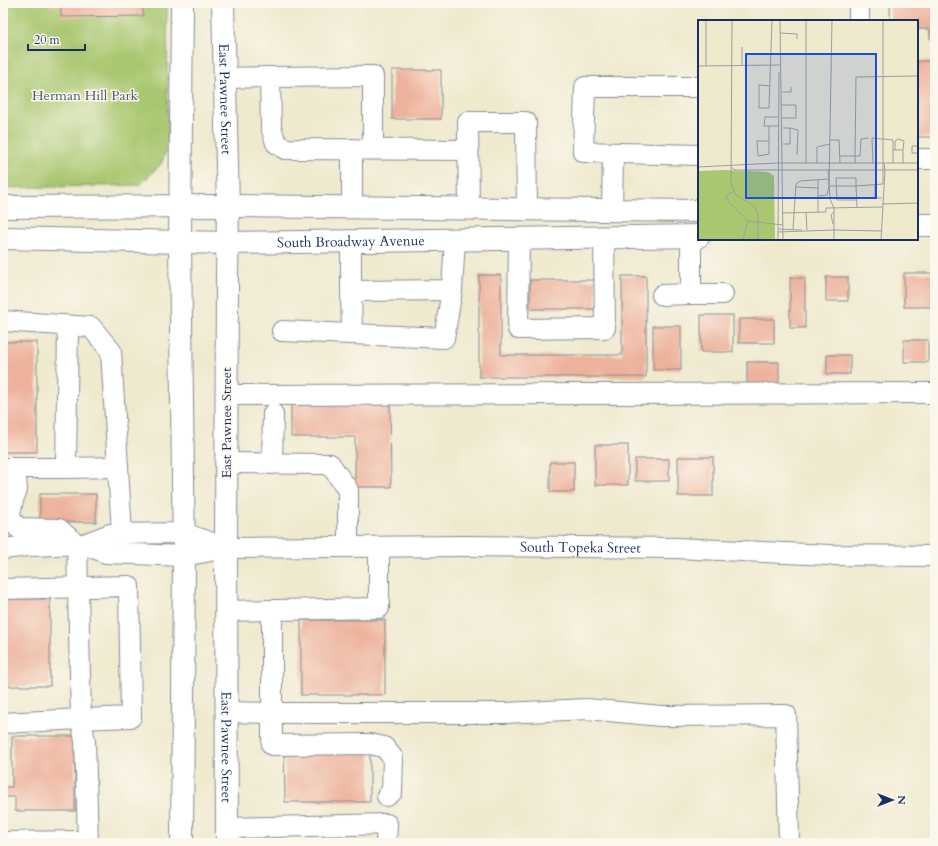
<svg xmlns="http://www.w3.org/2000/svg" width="938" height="846" viewBox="0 0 938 846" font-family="Cardo,serif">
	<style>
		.green { fill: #a9c76f; stroke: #627b66 }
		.building { fill: #edb29c }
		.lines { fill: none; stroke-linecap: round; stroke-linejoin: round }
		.minor-casing { stroke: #858c96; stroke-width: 22 }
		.major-casing { stroke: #858c96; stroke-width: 24 }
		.minor { stroke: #fff; stroke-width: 20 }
		.major { stroke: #fff; stroke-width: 22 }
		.labels { text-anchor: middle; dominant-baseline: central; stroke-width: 3; stroke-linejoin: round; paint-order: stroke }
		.park-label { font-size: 14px; fill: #465d63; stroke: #fbf7ec }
		.street-label { font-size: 14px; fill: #1b2f5e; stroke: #fbf7ec }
		.inset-road { fill: none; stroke: #9a9fa1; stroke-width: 1 }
		.view { fill: #1d4ed8; fill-opacity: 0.15; stroke: #1d4ed8; stroke-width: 2 }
		.inset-edge { fill: none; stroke: #1b2f5e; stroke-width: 2 }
	</style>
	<rect width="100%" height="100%" fill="#fbf7ec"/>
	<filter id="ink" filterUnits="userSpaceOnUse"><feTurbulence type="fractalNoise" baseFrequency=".025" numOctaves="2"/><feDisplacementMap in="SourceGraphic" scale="8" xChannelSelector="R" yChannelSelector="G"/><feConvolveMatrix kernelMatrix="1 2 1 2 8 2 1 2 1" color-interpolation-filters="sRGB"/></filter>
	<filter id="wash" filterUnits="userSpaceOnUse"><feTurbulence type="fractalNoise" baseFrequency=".012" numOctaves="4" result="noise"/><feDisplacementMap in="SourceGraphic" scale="16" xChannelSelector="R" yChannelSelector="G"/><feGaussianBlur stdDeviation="0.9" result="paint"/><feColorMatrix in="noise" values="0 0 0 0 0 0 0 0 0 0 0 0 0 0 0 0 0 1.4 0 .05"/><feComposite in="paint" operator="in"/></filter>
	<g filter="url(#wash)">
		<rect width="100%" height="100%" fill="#efe9ce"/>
		<path class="green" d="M3 3H167L168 146 161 164 140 185 3 188Z"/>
		<g id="blocks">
			<g class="building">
				<path d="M48 3H143V16L61 17V6H48Z"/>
				<path d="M890 3H935V39H930V29H917V21H890Z"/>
				<rect x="917" y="61" width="18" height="76"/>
				<rect x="392" y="70" width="49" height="49"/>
				<rect x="904" y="273" width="31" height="34"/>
				<path d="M479 275H501V355H622V276H646V377H479Z"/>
				<rect x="826" y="277" width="22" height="24"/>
				<rect x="790" y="278" width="15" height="50"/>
				<rect x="530" y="280" width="66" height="29"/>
				<rect x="701" y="315" width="32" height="37"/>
				<rect x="739" y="319" width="35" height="24"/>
				<rect x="653" y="326" width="28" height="44"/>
				<rect x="904" y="340" width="24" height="22"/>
				<rect x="3" y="342" width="34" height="110"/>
				<rect x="827" y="355" width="23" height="19"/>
				<rect x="747" y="362" width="32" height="23"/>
				<path d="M291 401H390L391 487H355V437H291Z"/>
				<rect x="595" y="445" width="33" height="40"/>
				<rect x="678" y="457" width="35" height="39"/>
				<rect x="635" y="459" width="34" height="22"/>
				<rect x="550" y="462" width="24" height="30"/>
				<rect x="40" y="494" width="56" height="28"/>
				<rect x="3" y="599" width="47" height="87"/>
				<rect x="301" y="620" width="84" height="75"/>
				<path d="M12 736H75V811H15V797H3V787H12Z"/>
				<path d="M370 747V802H285L284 748Z"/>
			</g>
		</g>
	</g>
	<g filter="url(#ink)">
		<use href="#blocks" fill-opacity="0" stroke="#858c96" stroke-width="1"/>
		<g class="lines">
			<g class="minor-casing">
				<g id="minor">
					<path d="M859 3V21"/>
					<path d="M225 78 270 77"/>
					<path d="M699 87H585L583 152 699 155"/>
					<path d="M352 149V208"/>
					<path d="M373 149V76L270 77 271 127 276 143 285 149C346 149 407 150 468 150"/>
					<path d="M917 159H935"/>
					<path d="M469 209 468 122H526L527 210"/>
					<path d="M612 210 613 153"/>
					<path d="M691 236V294H723"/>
					<path d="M519 238 518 329 605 328 604 237"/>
					<path d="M351 241V291L452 290 455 239"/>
					<path d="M351 291 352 333"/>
					<path d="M662 295 691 294"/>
					<path d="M3 321 91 327 111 351 122 534"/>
					<path d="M68 326 66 468 118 467"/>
					<path d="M282 331 444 338 452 290"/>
					<path d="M226 395 935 393"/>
					<path d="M226 463 330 464 348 490V547"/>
					<path d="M272 464 273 414"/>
					<path d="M3 468H66"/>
					<path id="s1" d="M84 544 106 553 184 556 226 548 464 546 676 548 830 555 935 556"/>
					<path d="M3 549 28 546 84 544 110 534 184 533 226 548"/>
					<path d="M3 589 129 586 131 717 81 719 85 741 88 843"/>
					<path d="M272 610V713H505L587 709 661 716 786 715 789 843"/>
					<path d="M226 611 379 608V547"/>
					<path d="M226 712 272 713V745L370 744 384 747 393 758 392 792 387 796"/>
					<path d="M3 723 81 719 77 545 59 529 18 528 9 517 14 497 17 490 16 478"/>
					<path d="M227 828 387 824 386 843"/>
					<path d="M3 842 88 841"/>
				</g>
			</g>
			<g class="major-casing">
				<g id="major">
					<path id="s2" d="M223 3 228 206 227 277 226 548 227 843"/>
					<path d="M3 207 228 206 699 211"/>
					<path d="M917 225H935"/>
					<path id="s3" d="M3 238 227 243 699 236"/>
					<path d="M182 843 184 556 180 242 182 3"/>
				</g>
			</g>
			<use href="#minor" class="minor"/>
			<use href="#major" class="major"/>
		</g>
	</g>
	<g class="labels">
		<g class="park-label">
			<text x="85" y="95">Herman Hill Park</text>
		</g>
		<g class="street-label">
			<text stroke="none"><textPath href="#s2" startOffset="96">East Pawnee Street</textPath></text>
			<text stroke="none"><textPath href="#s3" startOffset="348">South Broadway Avenue</textPath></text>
			<text transform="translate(226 423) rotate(-90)">East Pawnee Street</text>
			<text stroke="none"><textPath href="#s1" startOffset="499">South Topeka Street</textPath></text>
			<text stroke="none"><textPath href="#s2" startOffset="744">East Pawnee Street</textPath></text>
		</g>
	</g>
	<g transform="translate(698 20)">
		<rect width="220" height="220" fill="#efe9ce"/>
		<path d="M27 150 70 152 76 156 77 220H0V151Z" fill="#a9c76f"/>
		<path class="inset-road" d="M8 0V46M34 0 33 164 38 175 55 185 60 194V220M82 0 85 220M108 0V143M82 13 99 14V19M44 27V46M0 46 82 45M72 66 61 65V88H71L74 0M84 72H93V67M84 85H98V98H84M80 106H66L67 97H80M85 108H92V124H85M92 108 100 110 99 135M132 120H141L142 143M71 121H59L60 136 71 134V106M220 126H214V133H220M197 130V121L200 119 206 121 205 130M142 136H157L158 57 220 56M119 143V127L132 124M157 143V136H162L163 119 170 118M175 143 174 118 195 120V130M195 143V130H205V143M0 147 79 143H220M33 147 37 150H220M177 164V178M185 164V0M131 165 134 0M98 167 120 168V160M35 172 29 175 28 179 50 201 85 205M121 176 129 175 131 166H158L159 187M170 178H184M159 180H139L138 158H158V166L185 164M184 184 220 183M108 192 109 210M120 192V168M84 193 128 192V188L184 187M135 204 133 195 136 192M80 209 104 210M95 209 98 164 102 161 130 159M80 212 136 210V188L132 179 130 149M45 220 50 201M80 220 81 52M136 220V210L183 211M183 220 187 150 186 143"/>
		<path class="view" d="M48 34H178V178H48Z"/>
		<rect width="220" height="220" class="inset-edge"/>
	</g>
	<rect width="938" height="846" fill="none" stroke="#fbf7ec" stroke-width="16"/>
	<g transform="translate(892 800) rotate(90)" stroke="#fbf7ec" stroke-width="3" paint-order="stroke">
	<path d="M0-3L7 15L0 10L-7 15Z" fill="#1b2f5e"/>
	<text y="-6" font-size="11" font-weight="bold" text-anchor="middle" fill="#1b2f5e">N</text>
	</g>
	<path d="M28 44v6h57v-6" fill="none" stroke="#1b2f5e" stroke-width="2"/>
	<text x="34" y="44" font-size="12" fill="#1b2f5e" stroke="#fbf7ec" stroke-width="3" paint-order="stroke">20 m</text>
</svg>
